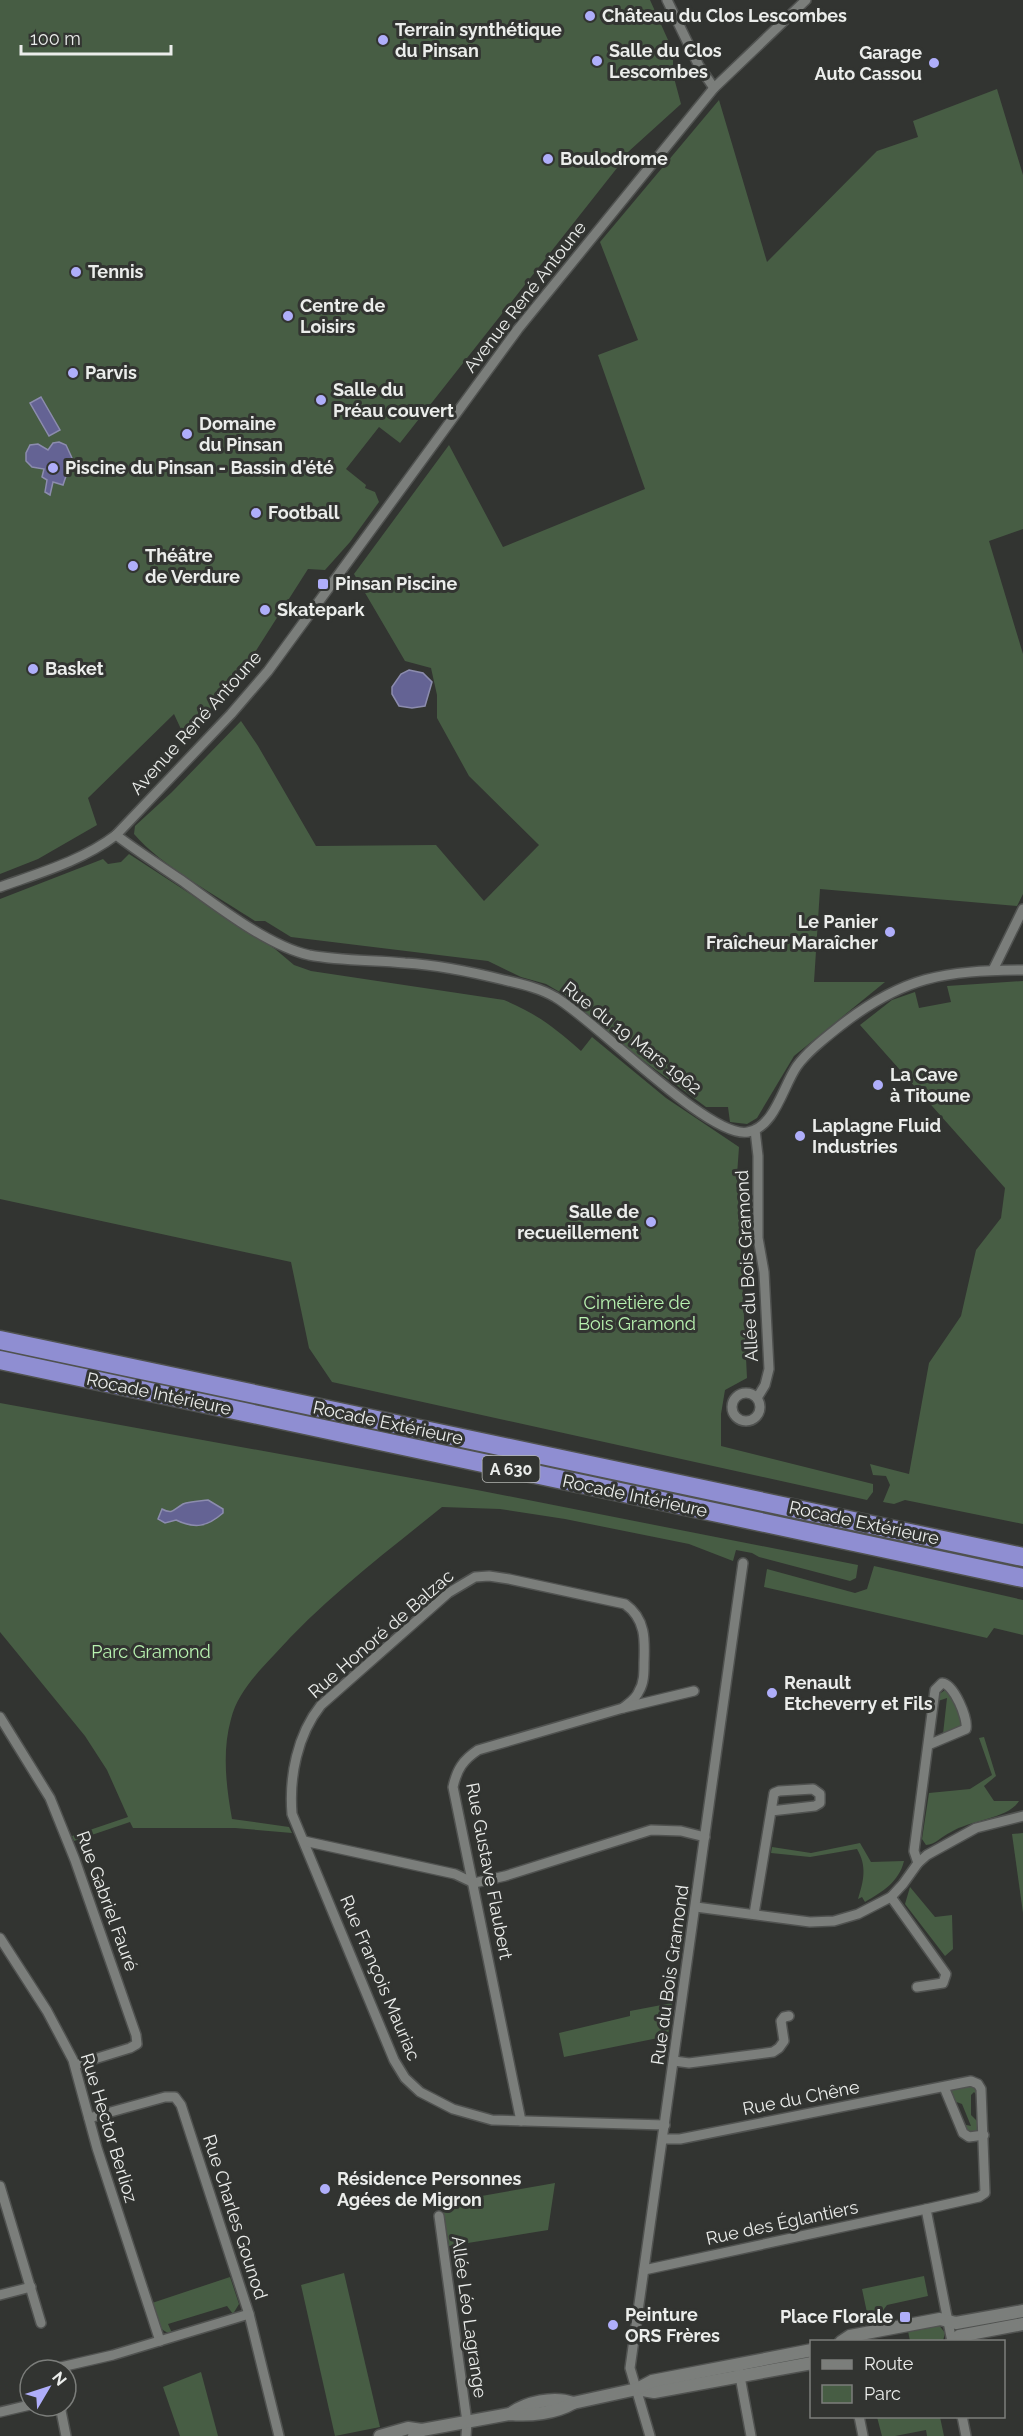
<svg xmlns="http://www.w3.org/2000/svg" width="1023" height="2436" font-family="Raleway,sans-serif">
<rect width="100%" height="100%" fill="#323431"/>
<g fill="#475d44">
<polygon points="0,0 650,0 673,51 673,74 681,104 628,152 617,168 400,443 379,427 346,469 366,485 365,488 375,492 379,502 350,542 325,570 308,569 252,657 186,740 174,714 88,798 97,825 38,859 0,874"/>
<path d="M 997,89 L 1023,175 L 1023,529 L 989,541 L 1023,654 L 1023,894 L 1017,906 L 820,889 L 814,982 L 885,982 L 794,1056 L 757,1118 L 747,1124 L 730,1122 L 728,1107 L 706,1107 L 626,1048 L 565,995 L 546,984 L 521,977 L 488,961 L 291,937 L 265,921 L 255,921 C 220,898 160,865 134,834 L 135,826 L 172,792 L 241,721 L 258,746 L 316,846 L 436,845 L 484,901 L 539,845 L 469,776 L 437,718 L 437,695 L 431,668 L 405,661 L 354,574 L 449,445 L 503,547 L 645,489 L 598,355 L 638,340 L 600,242 L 719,100 L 767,262 L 877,151 L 918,137 L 913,121 Z"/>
<path d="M 129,854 L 275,949 L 294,965 L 311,971 L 504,1000 C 537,1014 554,1027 581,1051 L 592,1037 L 666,1098 L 739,1147 L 737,1175 L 747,1378 L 725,1390 L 721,1414 L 721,1446 L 873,1484 L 873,1492 L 867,1500 L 332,1382 L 309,1348 L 291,1262 L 0,1199 L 0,899 L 103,859 L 108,864 L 121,862 Z"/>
<polygon points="1023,981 1023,1524 905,1500 894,1504 883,1502 890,1485 886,1476 873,1475 870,1464 909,1474 929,1363 961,1316 976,1250 1001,1218 1005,1188 860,1025 892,1000 915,992 919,1008 951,1002 947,986"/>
<path d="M 0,1403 L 477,1490 L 858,1565 L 856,1578 L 850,1581 L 759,1557 L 752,1553 L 736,1550 L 733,1561 L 689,1544 L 565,1519 L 500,1509 L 442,1507 C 384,1554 324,1599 274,1655 C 257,1673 237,1694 231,1719 C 222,1751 226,1786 232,1819 L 289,1827 L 292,1833 L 235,1828 L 133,1828 L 130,1822 L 74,1841 L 72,1836 L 128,1817 L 107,1770 L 85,1736 L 0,1632 Z"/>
<polygon points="874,1566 1023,1600 1023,1635 994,1628 987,1638 764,1587 767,1569 855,1593 867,1589"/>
<polygon points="947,1689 963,1723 961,1728 943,1734 947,1698 938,1701 939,1694"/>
<path d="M 984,1737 L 996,1776 L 984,1786 L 994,1801 L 1019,1801 C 1008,1819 970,1820 951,1832 C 942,1836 935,1845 926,1845 L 922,1839 L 929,1793 L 970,1789 L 992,1775 L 979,1738 Z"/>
<polygon points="1023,1833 1023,1913 1012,1834"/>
<path d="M 860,1843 L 871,1862 L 904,1861 C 899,1882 882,1892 865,1902 L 862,1897 L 858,1899 C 864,1880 867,1866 857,1849 L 810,1857 L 771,1853 L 772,1847 L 811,1853 Z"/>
<polygon points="910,1887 935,1917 952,1915 953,1949 945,1956 905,1904"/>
<polygon points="672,2003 668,2036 564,2057 559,2033 630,2016 630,2011"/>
<polygon points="969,2084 976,2087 978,2097 974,2092 971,2095 971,2115 979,2123 977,2131 970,2134 962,2124 971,2126 962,2104 951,2100 949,2095 952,2088"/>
<polygon points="555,2183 548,2230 449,2246 442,2203"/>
<polygon points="344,2273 380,2427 335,2436 301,2285"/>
<polygon points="924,2276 928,2296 887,2305 875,2321 869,2322 862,2289"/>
<path d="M 230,2277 L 239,2304 L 233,2314 L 227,2306 L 168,2324 L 172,2333 C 157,2333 156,2315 152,2303 Z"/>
<polygon points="939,2325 945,2333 943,2341 910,2341 908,2331"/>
<polygon points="201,2372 218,2436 180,2436 163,2387"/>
<polygon points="877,2417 940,2417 944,2436 927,2436 926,2430 895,2436 882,2436"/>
</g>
<g fill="#646394" stroke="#8c8cae" stroke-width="1.5">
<polygon points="41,397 60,430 49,436 30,403"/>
<polygon points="59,442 66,445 72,458 63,485 53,482 50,495 45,492 47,480 42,477 44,469 32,467 26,461 26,453 30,445 38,444 48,450 53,443"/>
<polygon points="409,670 423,673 432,682 425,706 412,708 399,706 392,694 392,687 401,674"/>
<path d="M 208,1500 L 223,1509 L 223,1513 C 207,1527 195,1529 176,1520 L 165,1523 L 158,1519 L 162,1509 C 173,1515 174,1509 183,1504 C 190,1501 201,1501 208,1500 Z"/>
</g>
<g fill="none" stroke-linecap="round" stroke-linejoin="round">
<defs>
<g id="minor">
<polyline points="667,0 699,66 714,88"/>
<path d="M 116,835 C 137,851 159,865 181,880 C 216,905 268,946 309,955 C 341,961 373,960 405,963 C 438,965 472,972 504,980 C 521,984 540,988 555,997 C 593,1018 710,1140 748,1132 C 775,1127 783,1086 797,1066 C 808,1051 825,1038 840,1026 C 904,976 943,971 1023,970"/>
<path d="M 0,887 C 39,873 82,861 116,835 L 231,714 L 268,671 L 518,329 L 714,88 L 806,0"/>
<polyline points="993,970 1023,909"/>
<polyline points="755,1130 758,1156 758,1238 764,1272 769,1369 765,1385 757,1398"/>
<circle cx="746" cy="1407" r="14"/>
<path d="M 623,1708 C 629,1703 636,1699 639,1691 C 644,1683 644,1673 644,1663 C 645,1640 646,1619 625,1604 L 509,1579 L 489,1576 L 475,1577 L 448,1593 L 321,1705 C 297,1735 289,1777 292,1814 L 394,2060 L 405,2078 L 420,2092 L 453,2109 L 492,2120 L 665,2125"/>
<polyline points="0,1717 50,1798 75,1860 136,2035 137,2044 130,2048 75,2065"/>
<polyline points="304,1841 455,1874 474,1883 505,1876 651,1830 681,1831 705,1837"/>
<path d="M 918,1863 L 914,1851 L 935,1690 L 942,1683 C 954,1684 968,1718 966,1729 L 928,1745"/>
<polyline points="891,1897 946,1974 943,1983 917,1987"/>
<polyline points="696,1907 810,1922 834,1921 858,1914 891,1897 903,1884 918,1863 927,1855 976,1828 1023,1816"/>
<polyline points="754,1914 774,1793 779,1791 813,1789 820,1794 820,1803 815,1806 771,1811"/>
<polyline points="0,1938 47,2011 73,2060 97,2148 160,2341"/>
<polyline points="674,2061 689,2063 773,2052 779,2048 784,2041 781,2021 784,2017 789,2016"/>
<polyline points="944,2087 963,2133 969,2137 984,2135"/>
<polyline points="89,2118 165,2097 175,2097 181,2105 249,2314 279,2436"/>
<path d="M 521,2121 L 453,1787 C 457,1769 463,1760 478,1750 L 623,1708 L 694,1691"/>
<polyline points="664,2139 680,2139 971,2081 978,2084 981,2089 985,2193 979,2197 926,2209 952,2342"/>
<polyline points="0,2186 41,2323"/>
<polyline points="439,2216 467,2422 466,2436"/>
<polyline points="644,2270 926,2209"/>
<polyline points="0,2295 31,2287"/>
<polyline points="48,2370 113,2355 249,2314"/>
<polyline points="739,2371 751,2436"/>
<polyline points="66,2383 68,2394 66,2396"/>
<polyline points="60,2406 66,2436"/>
<polyline points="0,2412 30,2405"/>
<polyline points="859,2416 863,2436"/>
<polyline points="962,2416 966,2436"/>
<polyline points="650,2436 630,2368 743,1563"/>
</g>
<g id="tertiary">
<polyline points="841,2342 850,2336 940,2319 956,2323 1023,2311"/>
<polyline points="952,2342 959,2336 1023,2324"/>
<polyline points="637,2389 654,2392 812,2363"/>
<path d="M 510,2414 C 526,2402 554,2396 573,2403"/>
<polyline points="380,2436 408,2428 422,2430"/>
<path d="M 414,2436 L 422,2430 L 510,2414 C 530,2416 556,2413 573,2403 L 637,2389 L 652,2381 L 812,2350"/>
</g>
<g id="motorway">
<polyline points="0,1340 1023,1557"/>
<polyline points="0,1360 1023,1578"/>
</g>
</defs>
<use href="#minor" stroke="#505250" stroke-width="12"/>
<use href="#tertiary" stroke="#505250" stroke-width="15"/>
<use href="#motorway" stroke="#505250" stroke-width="21"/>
<use href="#minor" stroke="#7b7e7b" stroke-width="9"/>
<use href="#tertiary" stroke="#7b7e7b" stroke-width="12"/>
<use href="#motorway" stroke="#8f8ed2" stroke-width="18"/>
</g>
<g fill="#afaefa" stroke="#323431" stroke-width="2">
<circle cx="590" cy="16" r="6"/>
<circle cx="383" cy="40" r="6"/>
<circle cx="597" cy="61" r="6"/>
<circle cx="934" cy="63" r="6"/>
<circle cx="548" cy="159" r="6"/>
<circle cx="76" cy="272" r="6"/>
<circle cx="288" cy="316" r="6"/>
<circle cx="73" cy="373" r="6"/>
<circle cx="321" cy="400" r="6"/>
<circle cx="187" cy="434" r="6"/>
<circle cx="53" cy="468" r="6"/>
<circle cx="256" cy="513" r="6"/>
<circle cx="133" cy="566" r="6"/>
<rect x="317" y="578" width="12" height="12" rx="3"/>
<circle cx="265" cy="610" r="6"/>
<circle cx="33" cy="669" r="6"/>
<circle cx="890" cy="932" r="6"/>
<circle cx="878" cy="1085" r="6"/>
<circle cx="800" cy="1136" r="6"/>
<circle cx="651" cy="1222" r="6"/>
<circle cx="772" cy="1693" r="6"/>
<circle cx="325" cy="2189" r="6"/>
<rect x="899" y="2311" width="12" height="12" rx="3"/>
<circle cx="613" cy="2325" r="6"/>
</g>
<g text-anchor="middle" stroke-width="6" stroke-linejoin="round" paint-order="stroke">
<rect fill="#323431" stroke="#b4b6b3" stroke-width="1.5" x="482.5" y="1456" width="57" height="26" rx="4.5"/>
<g font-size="16" font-weight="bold" fill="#ebedeb">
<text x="511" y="1475">A 630</text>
</g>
<g font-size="18" font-weight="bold" fill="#ebedeb" stroke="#323431" text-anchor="start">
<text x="602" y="22">Château du Clos Lescombes</text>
<text x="395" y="36">Terrain synthétique<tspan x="395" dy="21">du Pinsan</tspan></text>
<text x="609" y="57">Salle du Clos<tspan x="609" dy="21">Lescombes</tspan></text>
<text x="922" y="59" text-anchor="end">Garage<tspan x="922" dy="21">Auto Cassou</tspan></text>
<text x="560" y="165">Boulodrome</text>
<text x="88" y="278">Tennis</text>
<text x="300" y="312">Centre de<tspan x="300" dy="21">Loisirs</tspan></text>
<text x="85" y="379">Parvis</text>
<text x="333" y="396">Salle du<tspan x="333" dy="21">Préau couvert</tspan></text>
<text x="199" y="430">Domaine<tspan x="199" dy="21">du Pinsan</tspan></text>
<text x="65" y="474">Piscine du Pinsan - Bassin d'été</text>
<text x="268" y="519">Football</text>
<text x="145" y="562">Théâtre<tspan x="145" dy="21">de Verdure</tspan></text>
<text x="335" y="590">Pinsan Piscine</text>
<text x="277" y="616">Skatepark</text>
<text x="45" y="675">Basket</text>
<text x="878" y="928" text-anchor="end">Le Panier<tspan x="878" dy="21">Fraîcheur Maraîcher</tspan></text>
<text x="890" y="1081">La Cave<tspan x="890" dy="21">à Titoune</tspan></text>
<text x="812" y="1132">Laplagne Fluid<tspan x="812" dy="21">Industries</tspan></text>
<text x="639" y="1218" text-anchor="end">Salle de<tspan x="639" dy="21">recueillement</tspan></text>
<text x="784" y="1689">Renault<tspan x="784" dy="21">Etcheverry et Fils</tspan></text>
<text x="337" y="2185">Résidence Personnes<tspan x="337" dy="21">Agées de Migron</tspan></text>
<text x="625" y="2321">Peinture<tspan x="625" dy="21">ORS Frères</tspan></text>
<text x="893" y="2323" text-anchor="end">Place Florale</text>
</g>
<g font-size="18" fill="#ebedeb" stroke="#323431">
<text transform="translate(525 297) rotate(-52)" y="6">Avenue René Antoune</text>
<text transform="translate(196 723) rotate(-48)" y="6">Avenue René Antoune</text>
<text transform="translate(632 1038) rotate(38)" y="6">Rue du 19 Mars 1962</text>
<text transform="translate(747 1266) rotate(-93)" y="6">Allée du Bois Gramond</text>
<text transform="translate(159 1394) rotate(12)" y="6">Rocade Intérieure</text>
<text transform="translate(388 1423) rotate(12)" y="6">Rocade Extérieure</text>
<text transform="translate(635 1496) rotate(12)" y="6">Rocade Intérieure</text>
<text transform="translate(864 1523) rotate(12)" y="6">Rocade Extérieure</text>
<text transform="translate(381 1634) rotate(-41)" y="6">Rue Honoré de Balzac</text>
<text transform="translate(489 1871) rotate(79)" y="6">Rue Gustave Flaubert</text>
<text transform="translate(107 1901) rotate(70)" y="6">Rue Gabriel Fauré</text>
<text transform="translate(670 1975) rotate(-82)" y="6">Rue du Bois Gramond</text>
<text transform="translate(380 1978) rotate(67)" y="6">Rue François Mauriac</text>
<text transform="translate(801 2098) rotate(-11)" y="6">Rue du Chêne</text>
<text transform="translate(109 2128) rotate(73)" y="6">Rue Hector Berlioz</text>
<text transform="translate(235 2217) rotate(72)" y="6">Rue Charles Gounod</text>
<text transform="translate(782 2223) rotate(-12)" y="6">Rue des Églantiers</text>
<text transform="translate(469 2317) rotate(82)" y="6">Allée Léo Lagrange</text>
</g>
<g font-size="18" fill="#b8f2b0" stroke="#323431">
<text x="637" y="1309">Cimetière de<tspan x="637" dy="21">Bois Gramond</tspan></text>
<text x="151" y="1658">Parc Gramond</text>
</g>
</g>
<rect x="810" y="2340" width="195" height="78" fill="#323431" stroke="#7c7e7b" stroke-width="1.5"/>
<rect x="822" y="2360" width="30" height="9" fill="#7b7e7b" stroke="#7c7e7b" stroke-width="1.5"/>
<text x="864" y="2370" font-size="18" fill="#ebedeb">Route</text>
<rect x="822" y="2385" width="30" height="18" fill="#475d44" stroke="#7c7e7b" stroke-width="1.5"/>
<text x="864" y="2400" font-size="18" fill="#ebedeb">Parc</text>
<g transform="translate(48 2388) rotate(51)"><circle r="28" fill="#323431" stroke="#7c7e7b" stroke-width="1.5"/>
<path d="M0-4.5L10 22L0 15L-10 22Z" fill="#afaefa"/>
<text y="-9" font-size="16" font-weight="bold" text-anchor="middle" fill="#ebedeb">N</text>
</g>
<path d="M21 45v9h150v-9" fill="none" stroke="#ebedeb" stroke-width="3"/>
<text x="30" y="45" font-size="18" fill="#ebedeb" stroke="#323431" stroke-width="4.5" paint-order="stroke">100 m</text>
</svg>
